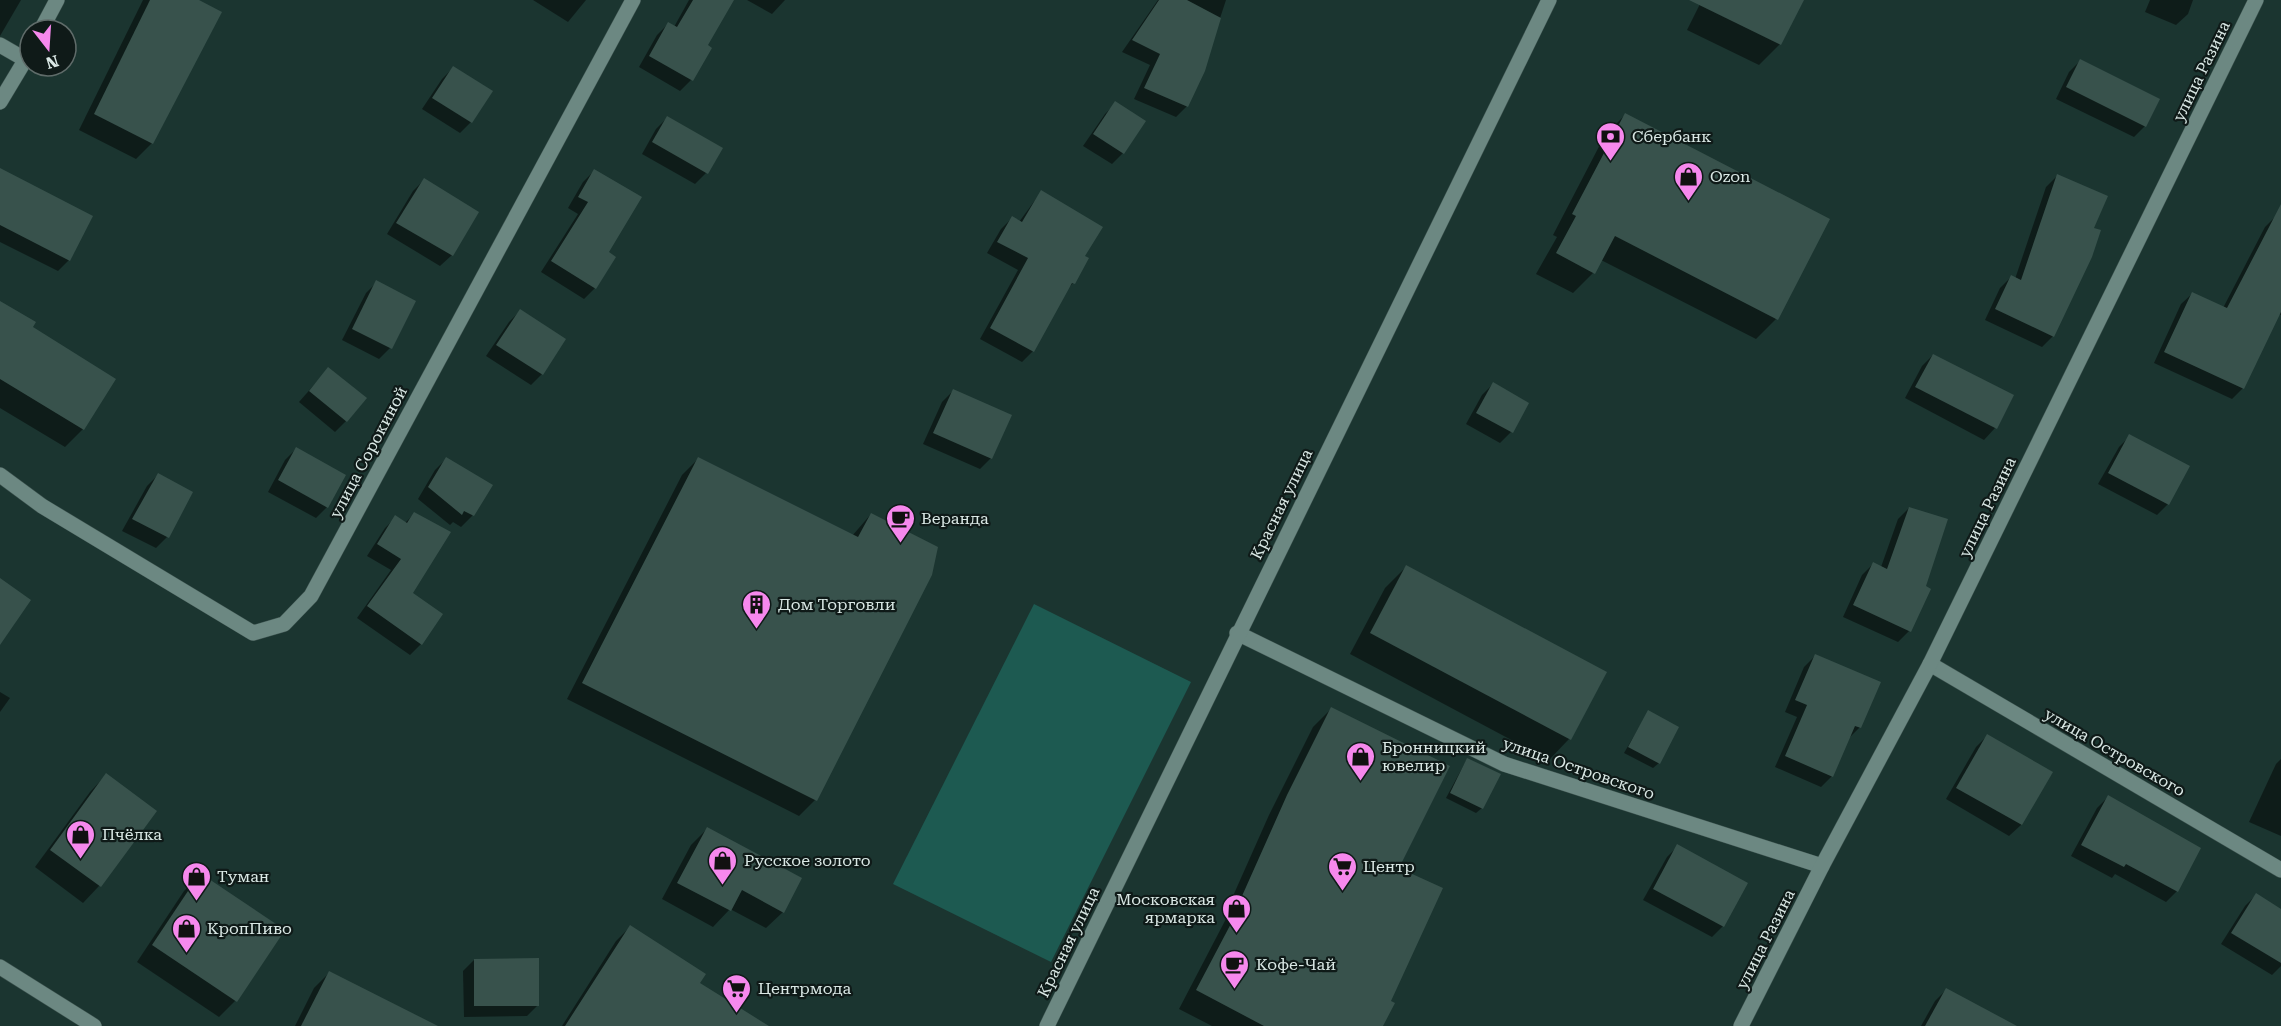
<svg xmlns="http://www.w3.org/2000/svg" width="2281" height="1026" font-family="'Roboto Serif',serif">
<rect width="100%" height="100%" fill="#1b3530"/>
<polygon fill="#1d5a51" points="1034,604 1191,682 1051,962 893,884"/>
<g fill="#0007">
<polygon points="0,0 21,0 0,36"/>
<polygon points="143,0 196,0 152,143 136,159 79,130"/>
<polygon points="533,0 586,0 568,22"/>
<polygon points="689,0 732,0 706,46 691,80 680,91 639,67 657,35 668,24 674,27"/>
<polygon points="747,0 785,0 772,14"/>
<polygon points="1158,0 1226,0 1203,70 1187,106 1176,117 1134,99 1150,65 1122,52"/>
<polygon points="1702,0 1802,0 1780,44 1759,65 1687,30"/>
<polygon points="2150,0 2193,0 2188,14 2176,25 2145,12"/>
<polygon points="2080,61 2145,126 2134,137 2056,99 2069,72"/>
<polygon points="453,68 471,122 460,133 422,109 442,79"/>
<polygon points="1116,103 1144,121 1123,153 1112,164 1083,146 1105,114"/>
<polygon points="1625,115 1776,319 1756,339 1601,260 1593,273 1573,293 1536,274 1557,237 1553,235 1605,135"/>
<polygon points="667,118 706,173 695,184 642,154 656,129"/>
<polygon points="0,170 91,217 69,260 58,271 0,242"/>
<polygon points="594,171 607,253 614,257 595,288 584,299 541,272 578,214 568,208 583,182"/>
<polygon points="2057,176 2053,336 2042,347 1985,320 2000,288 2011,277 2015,279 2046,187"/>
<polygon points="424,180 452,255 440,266 387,234 413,191"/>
<polygon points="1041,192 1083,257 1073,283 1065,292 1033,351 1022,362 980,339 1018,270 987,253 1001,229 1012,218 1019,222"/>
<polygon points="2276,216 2281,219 2281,315 2278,314 2243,388 2232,399 2154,363 2181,304 2193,293 2223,308 2265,227"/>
<polygon points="377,282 390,348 379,359 342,340 366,293"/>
<polygon points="0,303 31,327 114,379 83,429 65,447 0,408"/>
<polygon points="520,311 564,340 542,374 531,385 486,356 509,322"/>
<polygon points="1933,355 2012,396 1995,428 1984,440 1905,398 1922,366"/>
<polygon points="328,369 346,421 335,432 299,402"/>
<polygon points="1493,384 1511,432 1500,443 1466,424 1482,395"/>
<polygon points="953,391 991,458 980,469 923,444 942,402"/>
<polygon points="2130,436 2168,504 2157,515 2098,484 2119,447"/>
<polygon points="296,449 327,507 316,518 268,492 285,460"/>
<polygon points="446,459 491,485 472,516 461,527 453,522 450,525 418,499 435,470"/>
<polygon points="698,459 852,536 871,514 930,574 815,800 799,816 567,699 682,475"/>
<polygon points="158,475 191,493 167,537 156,548 122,531 147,486"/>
<polygon points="1909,508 1909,631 1898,642 1843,617 1862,575 1873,564 1881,567 1898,519"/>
<polygon points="414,514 411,594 421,644 410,655 357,618 391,570 367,556 385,528 396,517 405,523"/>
<polygon points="1406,567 1605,673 1569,739 1549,760 1350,654 1385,588"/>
<polygon points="1815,656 1860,727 1848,739 1832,776 1821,787 1775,767 1797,717 1785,712 1804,667"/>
<polygon points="0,692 10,698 0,712"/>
<polygon points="1331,709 1397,869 1389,1001 1381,1026 1212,1026 1179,1009 1228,915 1225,914 1269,815 1313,727"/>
<polygon points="1648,712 1659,763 1653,768 1624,753"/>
<polygon points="1987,736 2051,772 2021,825 2009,836 1946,799 1976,747"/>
<polygon points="1467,759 1482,808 1476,813 1446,798"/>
<polygon points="2281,759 2281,836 2249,822 2276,764"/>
<polygon points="106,775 155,811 99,886 83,903 35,867 90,792"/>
<polygon points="2108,797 2177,891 2166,902 2115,874 2112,878 2071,856 2097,808"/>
<polygon points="707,829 783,912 766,928 730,909 713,927 662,899 691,845"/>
<polygon points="1678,846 1723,926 1712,937 1643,900 1667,857"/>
<polygon points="200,875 235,1001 219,1017 137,962 184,891"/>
<polygon points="2256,895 2281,910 2281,966 2272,975 2221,944 2245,906"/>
<polygon points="630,927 698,984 767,1026 562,1026 616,941"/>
<polygon points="474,960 538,1005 527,1016 464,1017 463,971"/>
<polygon points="329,973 411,1026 295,1026 314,988"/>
<polygon points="1946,990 1978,1026 1921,1026 1935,1001"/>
</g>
<g fill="#38524c">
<polygon points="150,0 199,0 222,12 153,144 94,114"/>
<polygon points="693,0 734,0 708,45 712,48 693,81 649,56 668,22 677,27"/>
<polygon points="1159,0 1187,0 1221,18 1205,71 1188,107 1144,88 1160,54 1132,40"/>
<polygon points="1689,0 1804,0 1781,45"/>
<polygon points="2080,59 2160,99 2146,127 2066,87"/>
<polygon points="453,66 493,91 472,123 432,98"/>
<polygon points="1115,101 1146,121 1124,154 1093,134"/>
<polygon points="1625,113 1830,219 1778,320 1615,236 1595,274 1556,253 1576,216 1572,214"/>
<polygon points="667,116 723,148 708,174 652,142"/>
<polygon points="0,168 93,216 70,261 0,225"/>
<polygon points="594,169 642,197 609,252 616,257 596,289 551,261 588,202 578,197"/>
<polygon points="2057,174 2108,196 2094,228 2101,230 2092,257 2054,337 1995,309 2011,275 2021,280"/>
<polygon points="424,178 479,212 453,256 396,223"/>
<polygon points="1041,190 1103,227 1085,256 1089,258 1075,284 1072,283 1034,352 990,328 1028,258 997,242 1012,216 1022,222"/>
<polygon points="2281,204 2281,312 2244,389 2164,352 2192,292 2227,308"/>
<polygon points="376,280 416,301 392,349 352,329"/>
<polygon points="0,301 36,322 33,327 116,379 84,430 0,379"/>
<polygon points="520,309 566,339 543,375 496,345"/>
<polygon points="1933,354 2014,395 1997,429 1915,387"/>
<polygon points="328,367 367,398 347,422 309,391"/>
<polygon points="1493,382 1529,403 1513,433 1476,413"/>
<polygon points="953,389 1012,415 992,459 933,433"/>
<polygon points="2129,434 2190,466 2169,505 2108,473"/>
<polygon points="296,447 346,475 328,508 278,480"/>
<polygon points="446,457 493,485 474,516 464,511 462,515 428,487"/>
<polygon points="698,457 858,537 871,513 938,547 932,575 817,801 582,683"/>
<polygon points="158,473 193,492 169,538 132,519"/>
<polygon points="1909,507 1948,519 1926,586 1931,589 1911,632 1853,605 1873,562 1887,569"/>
<polygon points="414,512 451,532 413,593 443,614 422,645 367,606 401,559 377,544 395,515 407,523"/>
<polygon points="1406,565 1607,672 1571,740 1370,633"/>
<polygon points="0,578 31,600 0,645"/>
<polygon points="1815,654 1881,682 1861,728 1855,726 1833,777 1785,756 1807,705 1795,700"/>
<polygon points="1331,707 1450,766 1399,868 1443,888 1391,1001 1395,1003 1383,1026 1264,1026 1196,990 1245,897 1242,896 1287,795"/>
<polygon points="1648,710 1679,727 1660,764 1628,747"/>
<polygon points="1987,734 2053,772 2022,825 1956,788"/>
<polygon points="1467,758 1501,774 1483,809 1450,793"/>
<polygon points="106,773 157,811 101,887 50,850"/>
<polygon points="2108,795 2201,848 2178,892 2126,864 2124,867 2081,845"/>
<polygon points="707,827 802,878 784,913 742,890 731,911 677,883"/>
<polygon points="1677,844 1748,883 1724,927 1653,889"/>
<polygon points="200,873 285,930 237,1002 152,945"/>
<polygon points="2256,893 2281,909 2281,963 2231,933"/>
<polygon points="630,925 706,974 700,983 769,1026 565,1026"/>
<polygon points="539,958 539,1006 474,1006 474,959"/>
<polygon points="329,971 438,1026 301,1026"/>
<polygon points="1946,988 2017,1026 1925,1026"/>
</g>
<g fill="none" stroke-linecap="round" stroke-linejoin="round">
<defs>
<g id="minor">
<polyline points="41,30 57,0"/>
<polyline points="0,45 26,60"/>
<polyline points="0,102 30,52"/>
<polyline points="0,475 42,506 253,633 284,624 311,596 633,0"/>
<polyline points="1237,633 1504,764 1822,866"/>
<polyline points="1930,664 2281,870"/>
<polyline points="0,967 94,1026"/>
<polyline points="1047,1026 1549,0"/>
<polyline points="1741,1026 1822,866 1930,664 2256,0"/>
</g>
</defs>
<use href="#minor" stroke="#3b514d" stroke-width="16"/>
<use href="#minor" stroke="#6c8882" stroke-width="15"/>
</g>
<defs>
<symbol id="bank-pin" viewBox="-11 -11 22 30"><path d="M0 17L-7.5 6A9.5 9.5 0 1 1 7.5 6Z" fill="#f688ed" stroke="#0f1a18"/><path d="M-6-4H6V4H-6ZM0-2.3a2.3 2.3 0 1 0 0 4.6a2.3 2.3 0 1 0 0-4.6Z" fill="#111"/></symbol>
<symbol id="shop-pin" viewBox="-11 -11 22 30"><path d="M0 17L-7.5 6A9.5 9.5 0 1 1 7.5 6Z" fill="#f688ed" stroke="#0f1a18"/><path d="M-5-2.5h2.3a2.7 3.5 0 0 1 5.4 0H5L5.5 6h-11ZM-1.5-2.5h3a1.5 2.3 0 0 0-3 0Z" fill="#111"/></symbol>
<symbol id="cafe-pin" viewBox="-11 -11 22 30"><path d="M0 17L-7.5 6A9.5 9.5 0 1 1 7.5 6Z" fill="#f688ed" stroke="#0f1a18"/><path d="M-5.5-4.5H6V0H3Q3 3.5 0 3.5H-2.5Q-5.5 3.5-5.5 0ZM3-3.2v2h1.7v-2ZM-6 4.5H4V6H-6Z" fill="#111"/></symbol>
<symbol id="building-pin" viewBox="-11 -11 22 30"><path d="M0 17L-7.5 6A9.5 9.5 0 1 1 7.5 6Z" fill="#f688ed" stroke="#0f1a18"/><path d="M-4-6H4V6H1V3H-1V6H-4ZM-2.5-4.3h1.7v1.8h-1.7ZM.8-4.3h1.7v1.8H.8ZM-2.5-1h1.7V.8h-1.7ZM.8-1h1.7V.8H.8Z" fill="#111"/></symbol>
<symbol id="supermarket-pin" viewBox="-11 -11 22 30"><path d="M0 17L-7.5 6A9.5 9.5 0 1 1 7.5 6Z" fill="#f688ed" stroke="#0f1a18"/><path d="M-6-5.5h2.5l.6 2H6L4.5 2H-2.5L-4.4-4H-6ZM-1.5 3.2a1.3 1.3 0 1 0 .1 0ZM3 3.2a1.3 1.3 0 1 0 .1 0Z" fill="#111"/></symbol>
</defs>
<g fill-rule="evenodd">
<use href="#bank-pin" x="1594" y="120" width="33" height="45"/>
<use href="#shop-pin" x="1672" y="160" width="33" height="45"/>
<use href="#cafe-pin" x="884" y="502" width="33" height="45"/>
<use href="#building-pin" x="740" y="588" width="33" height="45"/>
<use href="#shop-pin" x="1344" y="740" width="33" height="45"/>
<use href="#shop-pin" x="64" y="818" width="33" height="45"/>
<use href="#shop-pin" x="706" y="844" width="33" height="45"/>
<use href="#supermarket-pin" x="1326" y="850" width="33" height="45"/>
<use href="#shop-pin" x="180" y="860" width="33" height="45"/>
<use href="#shop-pin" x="1220" y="892" width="33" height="45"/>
<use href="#shop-pin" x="170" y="912" width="33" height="45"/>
<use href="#cafe-pin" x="1218" y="948" width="33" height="45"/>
<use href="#supermarket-pin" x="720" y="972" width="33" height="45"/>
</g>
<g text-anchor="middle" stroke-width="4.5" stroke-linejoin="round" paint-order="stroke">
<g font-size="16" fill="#dae8e5" stroke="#0f1a18">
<text transform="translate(2201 71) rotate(-64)" y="6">улица Разина</text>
<text transform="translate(368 452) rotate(-62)" y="6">улица Сорокиной</text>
<text transform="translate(1281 504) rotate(-64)" y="6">Красная улица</text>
<text transform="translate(1987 507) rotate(-64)" y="6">улица Разина</text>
<text transform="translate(2115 752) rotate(30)" y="6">улица Островского</text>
<text transform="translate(1579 768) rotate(19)" y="6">улица Островского</text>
<text transform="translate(1765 939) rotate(-63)" y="6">улица Разина</text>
<text transform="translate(1068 942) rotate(-64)" y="6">Красная улица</text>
</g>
<g font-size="16" fill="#dae8e5" stroke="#0f1a18" text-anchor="start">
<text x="1632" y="142">Сбербанк</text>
<text x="1710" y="182">Ozon</text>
<text x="921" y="524">Веранда</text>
<text x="778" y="610">Дом Торговли</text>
<text x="1382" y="753">Бронницкий<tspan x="1382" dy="18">ювелир</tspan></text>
<text x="102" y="840">Пчёлка</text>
<text x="744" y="866">Русское золото</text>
<text x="1363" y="872">Центр</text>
<text x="217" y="882">Туман</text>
<text x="1215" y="905" text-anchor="end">Московская<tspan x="1215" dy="18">ярмарка</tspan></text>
<text x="207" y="934">КропПиво</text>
<text x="1256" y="970">Кофе-Чай</text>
<text x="758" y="994">Центрмода</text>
</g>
</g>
<g transform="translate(48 48) rotate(163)"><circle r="28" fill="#0f1a18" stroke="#606c6a" stroke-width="1.5"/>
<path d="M0-4.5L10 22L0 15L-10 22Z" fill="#f688ed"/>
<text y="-9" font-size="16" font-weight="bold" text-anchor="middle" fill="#dae8e5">N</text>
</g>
</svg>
